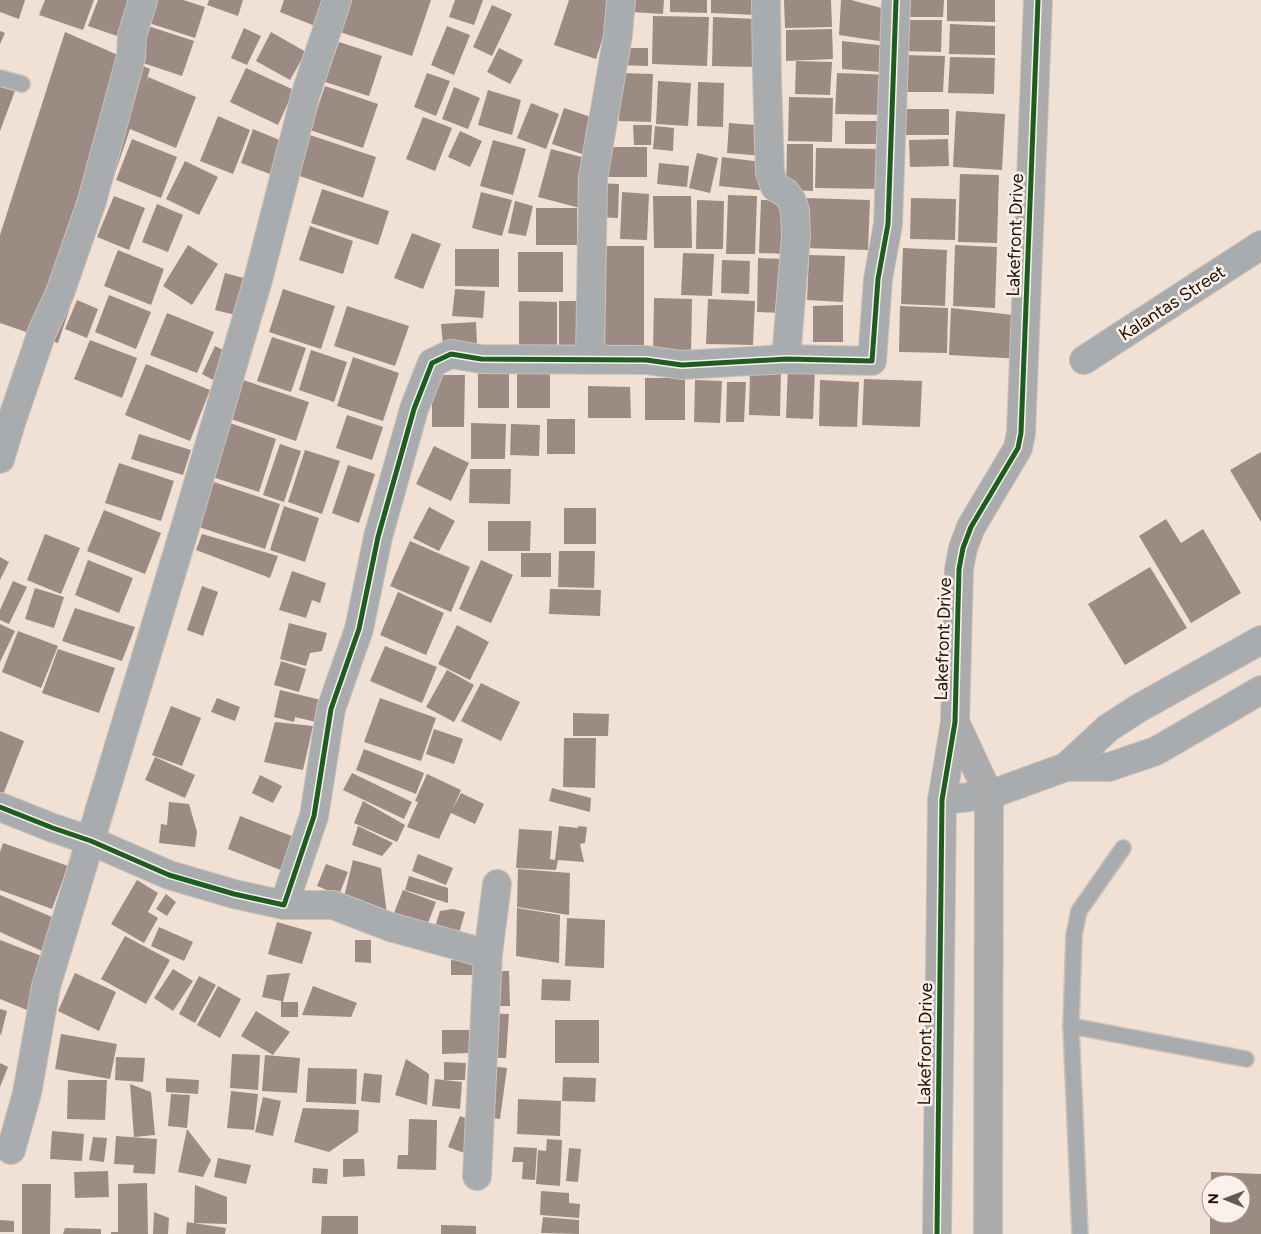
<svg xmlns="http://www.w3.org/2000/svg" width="1261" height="1234" font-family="Figtree,sans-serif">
<rect width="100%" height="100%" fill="#f1e1d5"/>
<g fill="#9b8b82">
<polygon points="0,0 25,0 19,19 0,12"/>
<polygon points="45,0 94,0 83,30 39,15"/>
<polygon points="98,0 130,0 117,36 88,26"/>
<polygon points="156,0 183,0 205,7 195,38 149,23"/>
<polygon points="209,0 243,0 238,16 207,5"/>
<polygon points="284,0 325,0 315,26 280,12"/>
<polygon points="351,0 431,0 412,56 340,32"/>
<polygon points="455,0 483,0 474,25 449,17"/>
<polygon points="569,0 615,0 596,59 554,45"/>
<polygon points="631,0 664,0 663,14 631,12"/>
<polygon points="670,0 707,0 707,13 670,12"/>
<polygon points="711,0 756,0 756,15 711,13"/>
<polygon points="784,0 831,0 832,27 785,28"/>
<polygon points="841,0 851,0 897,12 892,43 839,35"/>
<polygon points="902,0 944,0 943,17 902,17"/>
<polygon points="947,0 995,0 995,22 947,21"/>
<polygon points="492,5 512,14 492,56 473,47"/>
<polygon points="653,16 709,17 707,66 652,64"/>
<polygon points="713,17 757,19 756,67 712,66"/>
<polygon points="900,20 942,20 941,52 900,51"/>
<polygon points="950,24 995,26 995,55 949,54"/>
<polygon points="148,26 194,41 182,76 137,61"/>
<polygon points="447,26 470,35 454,75 431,65"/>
<polygon points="244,28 261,36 247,65 231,58"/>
<polygon points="832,29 833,59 786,61 786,30"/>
<polygon points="0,31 5,33 0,44"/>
<polygon points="65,32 150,69 145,85 148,77 196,97 176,148 130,129 58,343 0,323 0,235"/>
<polygon points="271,32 306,52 290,80 256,61"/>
<polygon points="842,41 897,47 895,73 842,69"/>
<polygon points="339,42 382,56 369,96 325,82"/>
<polygon points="499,48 523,60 510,84 487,72"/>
<polygon points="619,48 648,48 648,66 618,65"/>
<polygon points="902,55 945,56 943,92 901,92"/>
<polygon points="950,57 995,58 994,94 948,93"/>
<polygon points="796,61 832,62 830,95 795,94"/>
<polygon points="246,68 294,90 278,125 230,102"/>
<polygon points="427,73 450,81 436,116 414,107"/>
<polygon points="620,73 653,74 651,122 619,121"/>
<polygon points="837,73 892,75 891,115 835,114"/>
<polygon points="658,81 691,83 688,126 656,124"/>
<polygon points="698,82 724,83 723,127 697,126"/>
<polygon points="0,83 16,88 0,131"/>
<polygon points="325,86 378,104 363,148 310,130"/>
<polygon points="454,87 480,98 468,129 442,119"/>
<polygon points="488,90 521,100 512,135 478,125"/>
<polygon points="789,97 833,98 832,142 788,141"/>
<polygon points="531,103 559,114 546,149 517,138"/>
<polygon points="564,108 600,120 588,156 552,144"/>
<rect x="905" y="109" width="44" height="26"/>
<polygon points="956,111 1005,114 1002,170 953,167"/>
<polygon points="218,116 250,130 233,174 200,161"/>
<polygon points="423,117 452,128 435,171 406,159"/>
<rect x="845" y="121" width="41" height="23"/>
<polygon points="729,123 778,127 775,157 727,153"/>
<polygon points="633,125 652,125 651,145 634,145"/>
<polygon points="655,126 674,128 673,151 653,149"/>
<polygon points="253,129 282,141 270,174 241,163"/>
<polygon points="460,131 482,141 470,167 448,157"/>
<polygon points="310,135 376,157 363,198 297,175"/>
<polygon points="132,139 177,157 161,198 116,180"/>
<polygon points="948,139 949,166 910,167 909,140"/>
<polygon points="493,140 526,149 513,195 480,186"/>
<polygon points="787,144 813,144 813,191 786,190"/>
<rect x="608" y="147" width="39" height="30"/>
<polygon points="816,148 881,149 880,189 815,188"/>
<polygon points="551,149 593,160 580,208 538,197"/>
<polygon points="697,153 718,158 710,193 689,188"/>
<polygon points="722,157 771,163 768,191 719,186"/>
<polygon points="185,161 218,177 199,215 166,199"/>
<polygon points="659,163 689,166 687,187 657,184"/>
<polygon points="960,174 999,175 997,243 958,242"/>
<polygon points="597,183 619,184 618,218 596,217"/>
<polygon points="322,189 389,211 378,245 311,223"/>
<polygon points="481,192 512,200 502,236 472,228"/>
<polygon points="622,192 649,194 647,240 620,239"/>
<polygon points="728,195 757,196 755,254 726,254"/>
<polygon points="114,196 145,208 129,250 97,237"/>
<polygon points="653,196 691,196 692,248 654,248"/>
<polygon points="806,198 870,200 868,250 805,248"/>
<polygon points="911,198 956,199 955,240 910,239"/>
<polygon points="697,200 724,201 723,249 696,249"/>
<polygon points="761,200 791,201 789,254 759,253"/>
<polygon points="515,201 533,206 526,236 508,233"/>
<polygon points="157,204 183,215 168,252 142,242"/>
<rect x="536" y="208" width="41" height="37"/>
<polygon points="310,226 353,241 343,274 299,260"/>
<polygon points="412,233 441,244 423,289 394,278"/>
<polygon points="188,245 218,264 192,305 163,286"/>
<polygon points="955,245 997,247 995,308 953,306"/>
<polygon points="604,246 644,246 644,349 604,350"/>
<polygon points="903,248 947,250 945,306 901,304"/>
<polygon points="455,249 499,249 499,287 455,286"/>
<polygon points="118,250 164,269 151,305 104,286"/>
<rect x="518" y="252" width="45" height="40"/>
<polygon points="683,253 714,254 712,296 681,295"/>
<polygon points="809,255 845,256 843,302 807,300"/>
<polygon points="758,258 786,259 784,313 757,312"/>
<polygon points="722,260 750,261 749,294 721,293"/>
<polygon points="225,273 254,281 244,317 215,310"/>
<polygon points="283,289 335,306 321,349 269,332"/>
<polygon points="455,289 485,291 483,318 452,316"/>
<polygon points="109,295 151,312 136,349 95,332"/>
<polygon points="654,298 692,299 691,355 653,354"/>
<polygon points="708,299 755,301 753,345 706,344"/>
<polygon points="77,300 98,309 87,338 65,329"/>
<polygon points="519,301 557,302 557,353 519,353"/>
<polygon points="559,301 590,301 590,353 559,352"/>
<polygon points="843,305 843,342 813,342 813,306"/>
<polygon points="347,306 409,326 395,366 334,346"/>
<polygon points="900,306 948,308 947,353 899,352"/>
<polygon points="951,308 1023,316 1022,359 949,355"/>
<polygon points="167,313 214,332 197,373 150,355"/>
<polygon points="476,322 477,344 443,345 441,324"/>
<polygon points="272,337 306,348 291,392 257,381"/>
<polygon points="90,340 137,358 122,398 74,379"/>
<polygon points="215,346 229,353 215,381 202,374"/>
<polygon points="311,350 347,362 334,402 299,390"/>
<polygon points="353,357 399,373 383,421 337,406"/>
<rect x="517" y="363" width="33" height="45"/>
<polygon points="146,364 210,390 190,441 125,415"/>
<rect x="478" y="365" width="31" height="43"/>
<polygon points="788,366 815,368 813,419 786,418"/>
<polygon points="750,368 781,369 780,416 749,415"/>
<polygon points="432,375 465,375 464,427 432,427"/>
<rect x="645" y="378" width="40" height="42"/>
<polygon points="240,379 309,402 296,441 228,418"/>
<polygon points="864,379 922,381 920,427 862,425"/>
<polygon points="695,380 722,381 720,423 694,422"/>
<polygon points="820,380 859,382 857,427 819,426"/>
<polygon points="727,382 746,382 744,422 726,422"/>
<polygon points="588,386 630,387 631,418 588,418"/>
<polygon points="347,415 383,427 372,460 336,448"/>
<rect x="547" y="419" width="28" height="35"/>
<polygon points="224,421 276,439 259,492 206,475"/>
<polygon points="471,423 506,424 505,459 471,459"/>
<polygon points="511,424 540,425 539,456 510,455"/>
<polygon points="139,434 191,450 183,475 131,459"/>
<polygon points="280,444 301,451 284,502 263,495"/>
<polygon points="434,446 469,463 451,501 416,484"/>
<polygon points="305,450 340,461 322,514 288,502"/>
<polygon points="1261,452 1261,522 1230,470"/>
<polygon points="119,463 174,481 161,521 105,503"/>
<polygon points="348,465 375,474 359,523 332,513"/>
<polygon points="470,469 511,469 510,504 469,503"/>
<polygon points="205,479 280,504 265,549 190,524"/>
<polygon points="284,506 319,518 305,562 270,550"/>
<polygon points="429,507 455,521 439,551 413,538"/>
<rect x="564" y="508" width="32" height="36"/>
<polygon points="104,510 161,533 145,574 87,551"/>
<polygon points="1166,519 1181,543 1203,529 1241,593 1191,623 1139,536"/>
<polygon points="488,521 531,521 530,551 488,551"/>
<polygon points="45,534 80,548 61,594 27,580"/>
<polygon points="202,534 278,556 270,578 196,550"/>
<polygon points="410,541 470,567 451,612 390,586"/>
<polygon points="559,551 595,551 594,588 558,587"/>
<rect x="521" y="553" width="30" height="24"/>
<polygon points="0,557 9,562 0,580"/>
<polygon points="88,560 133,578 119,613 75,595"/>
<polygon points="481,560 513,575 491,623 459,609"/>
<polygon points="1150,567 1187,628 1125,665 1088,604"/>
<polygon points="292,571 326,583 320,603 312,600 306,618 279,610"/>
<polygon points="13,581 27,587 9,624 0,620 0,610"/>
<polygon points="202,586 218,592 203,636 187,630"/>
<polygon points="35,588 64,597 54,628 25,619"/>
<polygon points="550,589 601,590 600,616 549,614"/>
<polygon points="398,592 444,613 426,655 380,635"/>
<polygon points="75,608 135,627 122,661 62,641"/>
<polygon points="289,623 327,633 322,651 310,653 306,666 280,659"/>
<polygon points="0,624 15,631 0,662"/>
<polygon points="457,625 489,642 470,680 438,664"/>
<polygon points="18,631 58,646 41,688 2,672"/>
<polygon points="385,646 437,667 422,703 370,681"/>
<polygon points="58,649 115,668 99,713 42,693"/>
<polygon points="281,661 306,669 299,692 274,685"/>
<polygon points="447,670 474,685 454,722 426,707"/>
<polygon points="481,683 520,702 501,741 461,721"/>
<polygon points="280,690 321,700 316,722 295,717 294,722 274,717"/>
<polygon points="217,698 240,707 235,721 211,712"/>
<polygon points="380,698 436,718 421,761 364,742"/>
<polygon points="171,706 201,718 182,766 152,755"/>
<polygon points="573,713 609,714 608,736 573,736"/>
<polygon points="275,722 313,726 303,770 264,762"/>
<polygon points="434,729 463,739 454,764 426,754"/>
<polygon points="0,731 24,741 2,797 0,796"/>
<polygon points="564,738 596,738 595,788 563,787"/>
<polygon points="364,749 424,773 416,794 356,770"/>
<polygon points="155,757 195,775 185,798 145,780"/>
<polygon points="352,773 412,802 404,819 343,790"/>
<polygon points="427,774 461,790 452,810 461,793 484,804 475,824 451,813 439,839 407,827 418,802 415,801"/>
<polygon points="260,775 282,786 273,803 252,793"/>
<polygon points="552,788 591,798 590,812 549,801"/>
<polygon points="363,801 405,825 397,842 354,823"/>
<polygon points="169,802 189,804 197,832 195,847 159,843 161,824 167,825"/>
<polygon points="240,816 297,838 283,871 228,849"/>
<polygon points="358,826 393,843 382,856 352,845"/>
<polygon points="559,826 578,828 578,826 587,827 585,843 580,844 584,862 558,860 556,870 516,868 519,829 552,831 550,859 555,860"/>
<polygon points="3,843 68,866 52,909 0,890 0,852"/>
<polygon points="418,854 453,868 446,885 412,871"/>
<polygon points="353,860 381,868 387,914 344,897"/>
<polygon points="326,864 348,872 339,895 317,886"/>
<polygon points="518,869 570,873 569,915 517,907"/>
<polygon points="409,876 448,888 448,903 405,890"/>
<polygon points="137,880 158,893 148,912 158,918 144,943 111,924"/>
<polygon points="403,890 436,902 425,931 392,918"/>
<polygon points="166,894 176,902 167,916 156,909"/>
<polygon points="0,895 64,922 51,955 0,932"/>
<polygon points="517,908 560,915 559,963 516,956"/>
<polygon points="453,909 465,912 456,944 432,936 440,911"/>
<polygon points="567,918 605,920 604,968 565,966"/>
<polygon points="277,922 312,932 302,964 268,954"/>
<polygon points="159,927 193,942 184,961 151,946"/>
<polygon points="125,936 170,960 146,1004 101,979"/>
<polygon points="0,940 47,958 27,1010 0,999"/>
<polygon points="355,940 371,940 371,963 355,962"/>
<polygon points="451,960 478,961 478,975 451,975"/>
<polygon points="173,969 193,981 173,1011 154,998"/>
<polygon points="482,971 509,971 510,1006 482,1006"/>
<polygon points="75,973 116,992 99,1031 58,1011"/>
<polygon points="290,973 283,1002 298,1002 298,1017 281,1017 281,1001 262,997 267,975"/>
<polygon points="199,976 216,985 195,1023 179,1014"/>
<polygon points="542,979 571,980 570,1001 541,1000"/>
<polygon points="218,986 241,999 220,1038 197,1025"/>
<polygon points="313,986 357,1003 351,1017 302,1015"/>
<polygon points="0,1009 7,1011 1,1035 0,1034"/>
<polygon points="256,1011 290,1032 273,1055 241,1036"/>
<polygon points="479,1013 509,1014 506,1058 477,1057"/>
<rect x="555" y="1020" width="44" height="43"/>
<polygon points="442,1030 469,1030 469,1053 442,1054"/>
<polygon points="61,1034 117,1044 110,1079 55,1069"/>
<polygon points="232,1054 260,1055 258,1090 230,1088"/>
<polygon points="265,1055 300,1058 297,1093 262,1091"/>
<polygon points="116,1057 145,1058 143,1082 115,1080"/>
<polygon points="406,1059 429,1074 427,1105 395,1095"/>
<polygon points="444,1062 466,1063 465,1080 444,1080"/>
<polygon points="0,1063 8,1067 0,1087"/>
<polygon points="482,1065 507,1068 500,1119 475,1116"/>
<polygon points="308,1068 357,1069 356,1104 306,1102"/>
<polygon points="364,1073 382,1075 380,1103 361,1101"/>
<polygon points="563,1077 596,1078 595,1102 562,1101"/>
<polygon points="166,1078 199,1080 198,1094 166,1092"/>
<polygon points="435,1079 462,1082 460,1109 432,1106"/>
<polygon points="68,1080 107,1080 105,1120 67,1119"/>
<polygon points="130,1084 151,1092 155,1135 134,1137"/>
<polygon points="231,1091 258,1094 254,1130 227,1128"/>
<polygon points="171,1094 190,1095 187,1128 168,1126"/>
<polygon points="263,1097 281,1101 273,1136 255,1132"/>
<polygon points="518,1099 561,1101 560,1136 517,1134"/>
<polygon points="303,1108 359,1110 358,1132 329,1152 294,1142"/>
<polygon points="460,1116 493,1129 481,1159 448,1147"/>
<polygon points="409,1119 437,1120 436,1170 397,1169 398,1155 408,1155"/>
<polygon points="187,1129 211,1160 203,1177 178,1172"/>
<polygon points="52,1131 84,1134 82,1161 50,1159"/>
<polygon points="116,1136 157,1139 155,1174 133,1173 134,1165 114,1164"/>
<polygon points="93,1137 107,1138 104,1162 89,1160"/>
<polygon points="547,1139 562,1140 560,1186 536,1184 538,1150 546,1151"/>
<polygon points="514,1147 537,1148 535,1180 522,1179 523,1162 512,1162"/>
<polygon points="569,1148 581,1149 578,1182 566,1181"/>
<polygon points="218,1158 251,1165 246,1184 214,1177"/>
<polygon points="343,1159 364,1159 365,1176 343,1177"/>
<polygon points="313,1168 328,1169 327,1184 312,1183"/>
<polygon points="108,1171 109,1197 75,1198 74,1172"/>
<polygon points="1211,1172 1261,1174 1261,1234 1210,1234 1210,1214 1241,1214 1241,1184 1211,1184"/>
<polygon points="147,1183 148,1234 111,1234 111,1232 118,1232 118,1184"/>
<polygon points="22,1184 51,1184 50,1234 22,1234"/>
<polygon points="195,1185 227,1197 227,1224 194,1223"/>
<polygon points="541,1191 569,1193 569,1203 580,1204 579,1218 540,1215"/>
<polygon points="154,1212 169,1218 168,1234 153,1234"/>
<polygon points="322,1216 358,1216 358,1234 321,1234"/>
<polygon points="543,1217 579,1220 579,1234 541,1233"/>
<polygon points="0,1220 14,1221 14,1232 0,1232"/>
<polygon points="187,1222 226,1228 225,1234 186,1234"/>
<polygon points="441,1225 476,1226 476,1234 441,1234"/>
<polygon points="65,1228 101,1229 101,1234 63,1234"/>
</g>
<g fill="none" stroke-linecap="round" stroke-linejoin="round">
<defs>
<g id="lane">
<polyline points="0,78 22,84"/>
<polyline points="1071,1026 1246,1059"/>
<polyline points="1080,1234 1071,1026 1074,935 1079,911 1123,848"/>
</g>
<g id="street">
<polyline points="766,0 767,77 770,172 775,187 786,193 792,201 795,211 796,236 786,359"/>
<polyline points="590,360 593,178 618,35 621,0"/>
<polyline points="1084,360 1261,245"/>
<polyline points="0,459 11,423 42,332 60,293 92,201 131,57 132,36 143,0"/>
<polyline points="1066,767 1108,728 1139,708 1261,640"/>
<polyline points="942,800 989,795 1066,767 1109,767 1156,751 1261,690"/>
<polyline points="0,807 53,828 91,841 169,875 234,894 284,905 314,816 331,709 359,629 378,537 414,409 432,363 451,354 481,359 646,360 682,365 786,359 872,361 878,279 888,224 896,0"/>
<polyline points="284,905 333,905 390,927 488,954 497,884"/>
<polyline points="11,1150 27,1093 46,987 182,538 258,280 306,93 337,0"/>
<polyline points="477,1176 488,954"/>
</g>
<g id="secondary">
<polyline points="955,722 989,795 988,1234"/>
<polyline points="937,1234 942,800 955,722 959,569 963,548 971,527 1018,448 1021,433 1038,0"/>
</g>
</defs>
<use href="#lane" stroke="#cdc0b6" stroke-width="18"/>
<use href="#street" stroke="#cdc0b6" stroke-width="30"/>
<use href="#secondary" stroke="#cdc0b6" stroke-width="30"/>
<use href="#lane" stroke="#a9acaf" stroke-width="15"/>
<use href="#street" stroke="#a9acaf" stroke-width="28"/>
<use href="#secondary" stroke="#a9abac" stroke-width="28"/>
<defs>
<g id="cycleway">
<polyline points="0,807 53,828 91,841 169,875 234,894 284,905 314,816 331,709 359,629 378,537 414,409 432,363 451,354 481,359 646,360 682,365 786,359 872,361 878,279 888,224 896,0"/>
<polyline points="937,1234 942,800 955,722 959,569 963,548 971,527 1018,448 1021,433 1038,0"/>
</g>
</defs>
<use href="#cycleway" stroke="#fbf1ea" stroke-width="8"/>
<use href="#cycleway" stroke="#1b5e20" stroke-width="5"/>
</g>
<g text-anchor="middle" stroke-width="5" stroke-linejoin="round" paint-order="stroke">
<g font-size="18" fill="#1e0f03" stroke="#fbf1ea">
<text transform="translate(1015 235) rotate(-88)" y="6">Lakefront Drive</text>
<text transform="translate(1172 303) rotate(-33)" y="6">Kalantas Street</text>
<text transform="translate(943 639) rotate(-88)" y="6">Lakefront Drive</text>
<text transform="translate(925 1044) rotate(-89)" y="6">Lakefront Drive</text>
</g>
</g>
<g transform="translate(1226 1199) rotate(271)"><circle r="24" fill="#fbf1ea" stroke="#a3978e"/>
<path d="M0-4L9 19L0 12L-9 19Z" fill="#68584c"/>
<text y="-8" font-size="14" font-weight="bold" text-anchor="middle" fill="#1e0f03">N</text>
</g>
</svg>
